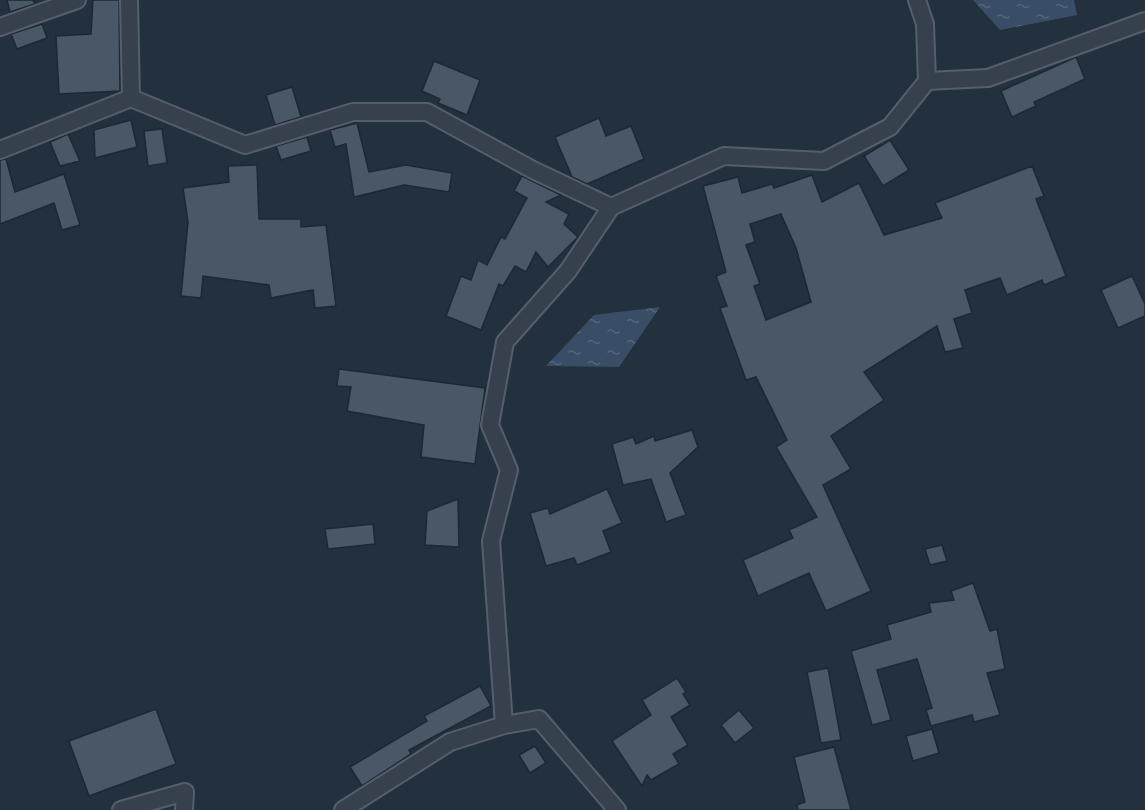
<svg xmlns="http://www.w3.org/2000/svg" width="1145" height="810" font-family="'Varela Round',sans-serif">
<defs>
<pattern id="water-ripples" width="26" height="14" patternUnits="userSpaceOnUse" patternTransform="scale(1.5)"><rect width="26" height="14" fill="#394e66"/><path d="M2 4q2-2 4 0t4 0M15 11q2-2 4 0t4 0" fill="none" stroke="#53667a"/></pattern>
</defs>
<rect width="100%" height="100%" fill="#23303d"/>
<g fill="url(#water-ripples)">
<polygon points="973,0 1074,0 1077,15 1000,30"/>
<polygon points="660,307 619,367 546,366 594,315"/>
</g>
<g fill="#495766" stroke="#1e2834" stroke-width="1.5" fill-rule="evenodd">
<polygon points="7,0 33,0 35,4 10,12"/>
<polygon points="93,0 119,0 120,91 59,94 56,36 91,34"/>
<polygon points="42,24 47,38 17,49 11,34"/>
<polygon points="1076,57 1085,79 1034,102 1036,106 1012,117 1001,91"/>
<polygon points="434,61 480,80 467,115 438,103 440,99 422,91"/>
<polygon points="292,87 301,117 275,125 266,95"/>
<polygon points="599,118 606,136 631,126 644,159 587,184 572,177 555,137"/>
<polygon points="131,120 137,147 95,158 94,130"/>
<polygon points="357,123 369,172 406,165 452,173 449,192 404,185 354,197 346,144 335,147 330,130"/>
<polygon points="162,129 167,163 148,166 144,131"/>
<polygon points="68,134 80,161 60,166 50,142"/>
<polygon points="307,137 311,151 281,160 276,146"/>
<polygon points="890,140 909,170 883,186 864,156"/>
<polygon points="6,159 15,192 64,174 80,225 62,230 54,203 0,224 0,160"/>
<polygon points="257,165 259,219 301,219 301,227 326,225 336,306 315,308 313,290 271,298 269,285 203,276 201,298 181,296 188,222 183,188 229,182 228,166"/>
<path d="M 1032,166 L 1044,196 L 1036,199 L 1066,276 L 1044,285 L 1042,280 L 1007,295 L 1000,278 L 965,290 L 972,313 L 954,319 L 963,348 L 945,352 L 937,326 L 864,372 L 884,400 L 831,436 L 851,469 L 823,485 L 871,591 L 826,611 L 809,573 L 758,596 L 743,560 L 793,538 L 789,530 L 817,517 L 776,447 L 787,440 L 756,377 L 746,380 L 720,308 L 727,306 L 716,276 L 726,272 L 703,186 L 738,177 L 742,193 L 772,184 L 774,188 L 812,175 L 822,202 L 859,183 L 884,235 L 942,218 L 935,203 ZM 781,214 L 796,248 L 811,302 L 766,320 L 754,286 L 760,284 L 746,245 L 755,242 L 750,224 Z"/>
<polygon points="522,176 561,195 546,202 569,214 564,224 578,237 548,267 536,252 526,272 515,266 503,286 499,284 481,330 446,316 461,276 471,280 478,260 487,265 501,237 505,239 527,198 514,191"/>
<polygon points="1132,276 1145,304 1145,316 1118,328 1101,290"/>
<polygon points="339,369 485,388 475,464 421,457 424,425 347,411 351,387 337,386"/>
<polygon points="692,430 698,447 670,473 686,515 666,522 651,479 623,485 612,444 633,437 636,444 654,436 655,441"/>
<polygon points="607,489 622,523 603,531 611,552 577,565 574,558 546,566 530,513 548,508 550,514"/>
<polygon points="458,499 459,547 425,545 427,511"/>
<polygon points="373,524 375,544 328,549 325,529"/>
<polygon points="942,545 947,561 930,565 925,549"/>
<polygon points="973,583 990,631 997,629 1005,669 987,673 1000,715 974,722 972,715 931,726 926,710 932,708 917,659 877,670 891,720 872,725 851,651 891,639 887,625 931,612 929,603 954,600 951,591"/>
<polygon points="828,668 841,740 821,743 807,672"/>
<polygon points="677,678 686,692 683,694 690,705 671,717 688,745 673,754 679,764 651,780 647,775 642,786 612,741 651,715 642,700"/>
<polygon points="480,686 491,706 409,750 411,754 362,786 350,767 427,721 424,716"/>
<polygon points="156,709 176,764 89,796 69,741"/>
<polygon points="739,710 754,728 735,743 721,725"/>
<polygon points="932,729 939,753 913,761 906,736"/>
<polygon points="535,746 546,763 530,773 519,755"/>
<polygon points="834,747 851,810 798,810 797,805 805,802 794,757"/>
</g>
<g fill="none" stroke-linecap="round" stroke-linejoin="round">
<defs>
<g id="street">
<polyline points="129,0 131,98"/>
<polyline points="0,27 77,0"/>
<polyline points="927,81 988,78 1145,21"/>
<polyline points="0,150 131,98 245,145 353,112 427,112 533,170 611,207"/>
<polyline points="504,725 491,541 509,470 490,425 505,342 568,271 611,207 724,156 824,161 890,127 927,81 925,24 917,0"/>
<polyline points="121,810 185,792 184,810"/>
<polyline points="343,810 450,742 504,725 539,719 617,810"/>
</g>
</defs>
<use href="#street" stroke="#555f6b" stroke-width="20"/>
<use href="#street" stroke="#37414d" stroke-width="16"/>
</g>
</svg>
